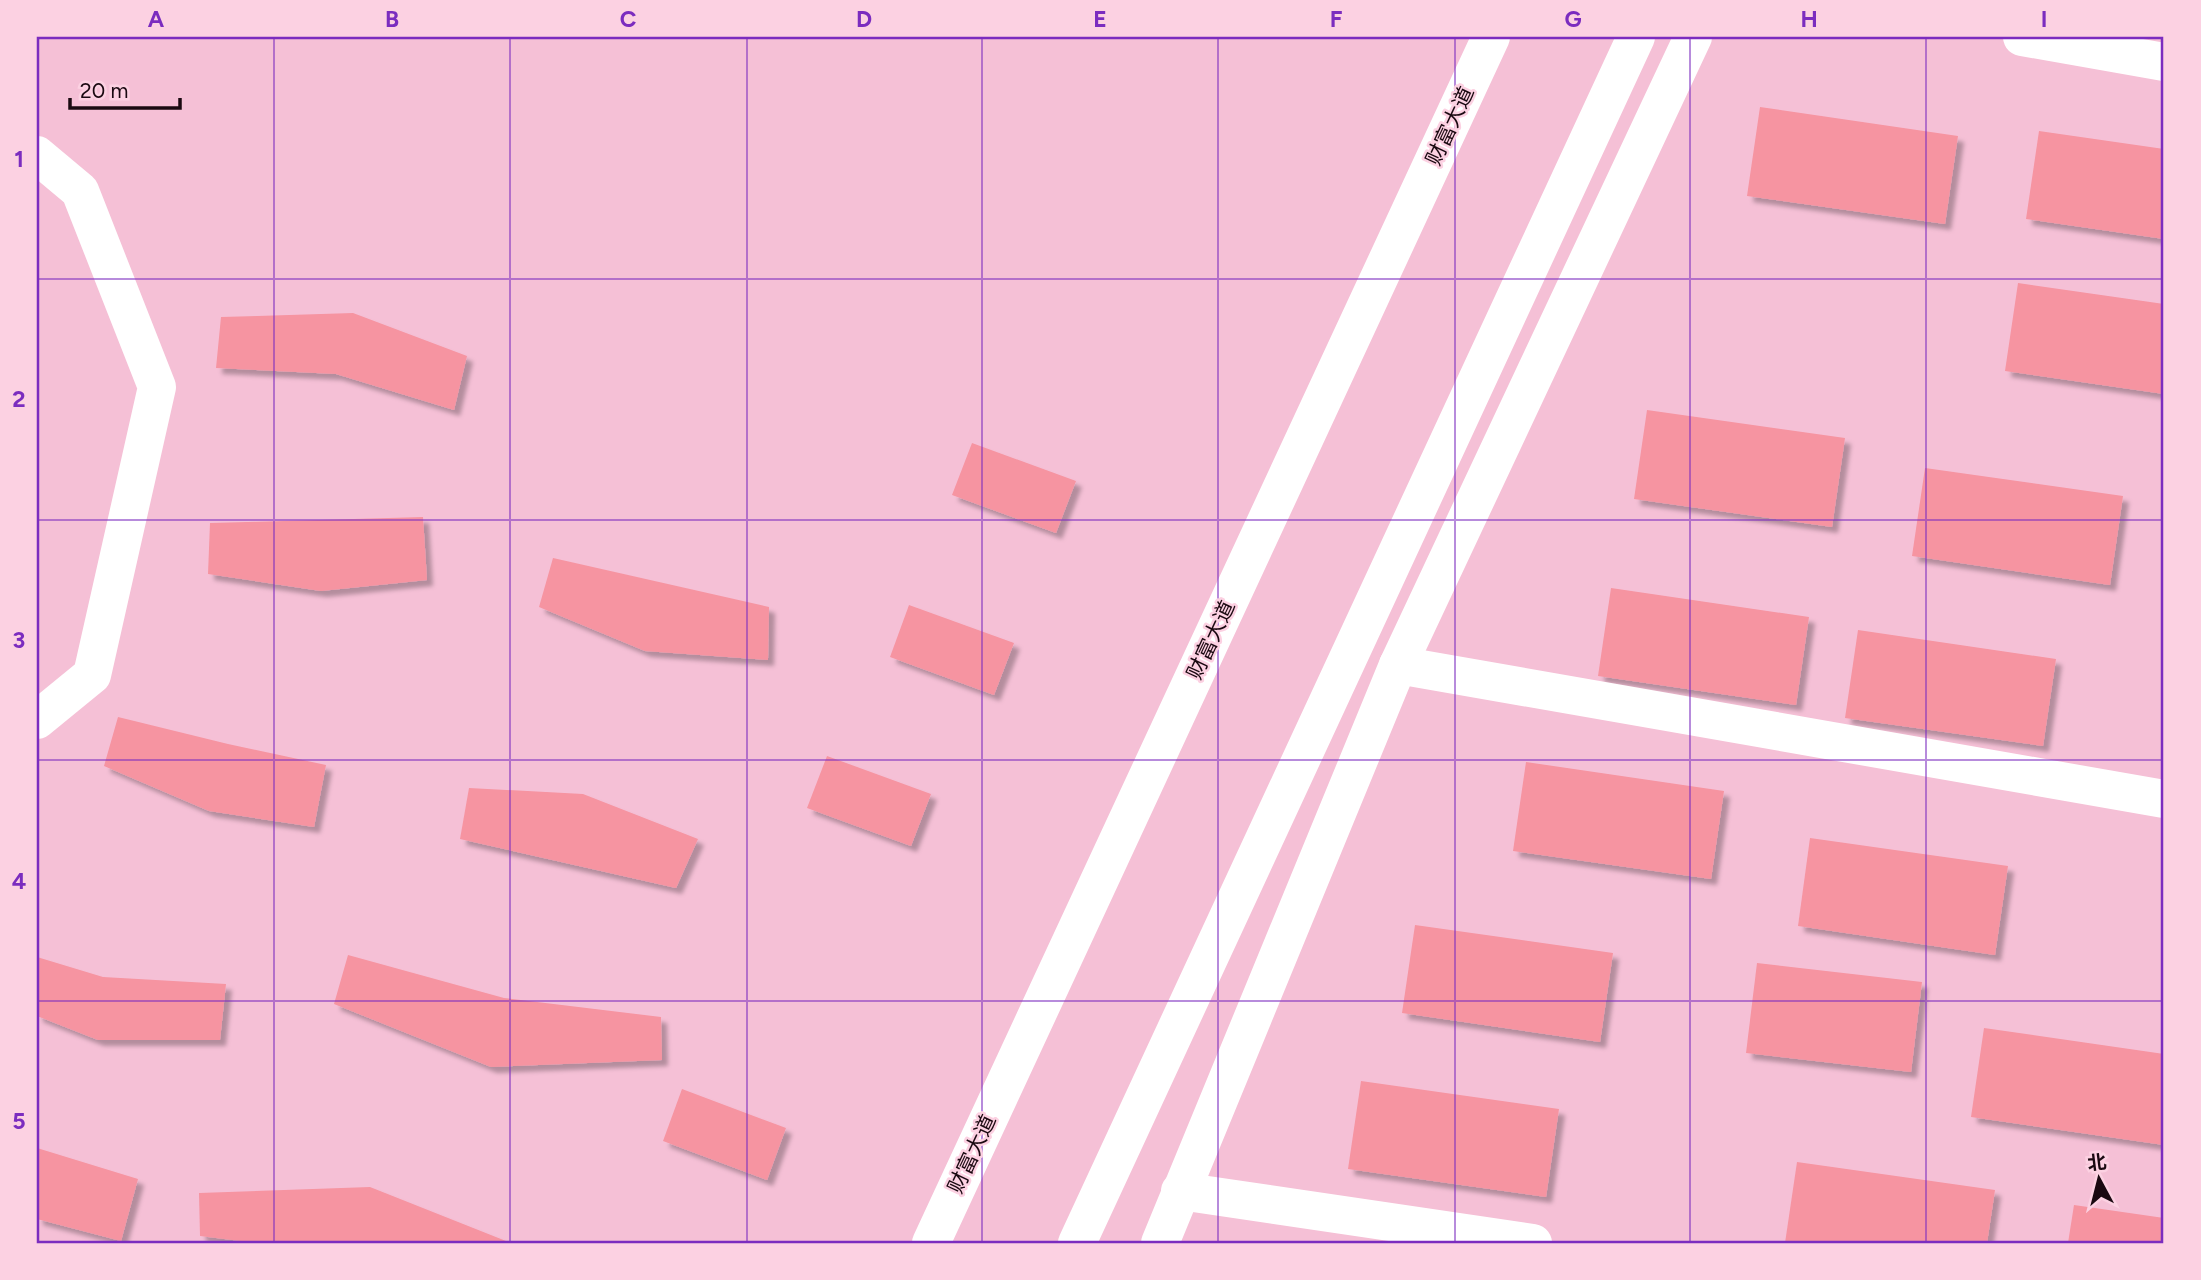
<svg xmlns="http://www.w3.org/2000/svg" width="2201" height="1280" font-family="Figtree,'Noto Sans SC',sans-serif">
<defs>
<filter id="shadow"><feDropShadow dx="6" dy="6" stdDeviation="2" flood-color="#0004"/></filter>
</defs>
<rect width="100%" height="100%" fill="#f5c0d6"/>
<g fill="#f694a1" filter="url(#shadow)">
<polygon points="1760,107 1958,136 1945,224 1747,196"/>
<polygon points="2039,131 2164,149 2164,239 2026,219"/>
<polygon points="2018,283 2164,304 2164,394 2005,371"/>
<polygon points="353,313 467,356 454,410 336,374 216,368 221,317"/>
<polygon points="1647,410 1845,438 1832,527 1634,499"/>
<polygon points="972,443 1076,481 1056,533 952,495"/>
<polygon points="1925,468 2123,496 2110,585 1912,556"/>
<polygon points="423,517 427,580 321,591 208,574 210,523"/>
<polygon points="553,558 769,607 768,660 645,651 539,607"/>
<polygon points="1611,588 1809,617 1796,705 1598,676"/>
<polygon points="909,605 1014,643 994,695 890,657"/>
<polygon points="1858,630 2056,659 2043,746 1845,718"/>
<polygon points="118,717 228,744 326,765 314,827 209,811 104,766"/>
<polygon points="827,756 931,794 911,846 807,808"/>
<polygon points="1526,762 1724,791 1711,879 1513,851"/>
<polygon points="469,788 583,794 698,839 676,888 460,839"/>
<polygon points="1810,838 2008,866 1995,955 1798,926"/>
<polygon points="1415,925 1613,953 1600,1042 1402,1013"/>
<polygon points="348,955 504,998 661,1017 662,1060 491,1067 334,1004"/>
<polygon points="37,957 103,977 226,984 220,1040 98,1040 37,1016"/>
<polygon points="1757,963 1922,982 1911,1072 1746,1053"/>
<polygon points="1984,1028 2164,1054 2164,1145 1971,1117"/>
<polygon points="1361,1081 1559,1109 1546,1197 1348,1169"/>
<polygon points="682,1089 786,1128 767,1180 663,1141"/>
<polygon points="37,1148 138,1179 121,1241 37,1219"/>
<polygon points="1797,1162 1995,1190 1987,1243 1785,1243"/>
<polygon points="370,1187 511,1243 257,1243 200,1236 199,1193"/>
<polygon points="2074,1205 2164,1218 2164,1243 2068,1243"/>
</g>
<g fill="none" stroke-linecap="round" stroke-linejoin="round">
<g stroke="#fff" stroke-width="38">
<polyline points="2022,37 2164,62"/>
<polyline points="37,155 80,191 157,387 92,675 37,720"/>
<polyline points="1398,665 2164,799"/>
<polyline points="1180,1191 1533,1243"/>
<polyline points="1160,1243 1398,665 1693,37"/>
</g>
<g stroke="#fff" stroke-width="38">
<polyline points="931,1243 1491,37"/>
<polyline points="1077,1243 1636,37"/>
</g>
</g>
<path fill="none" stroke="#7b2cbf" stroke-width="2" stroke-opacity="0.55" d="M 274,37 L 274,1243M 510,37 L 510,1243M 747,37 L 747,1243M 982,37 L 982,1243M 1218,37 L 1218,1243M 1455,37 L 1455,1243M 1690,37 L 1690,1243M 1926,37 L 1926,1243M 37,279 L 2164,279M 37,520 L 2164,520M 37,760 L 2164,760M 37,1001 L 2164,1001"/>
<g text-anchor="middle" stroke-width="5" stroke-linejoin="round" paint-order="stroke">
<g font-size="21" fill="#1a0911" stroke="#fcd1e2">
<text transform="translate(1450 126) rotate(-65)" y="7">财富大道</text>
<text transform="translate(1211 640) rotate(-65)" y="7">财富大道</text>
<text transform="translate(972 1154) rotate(-65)" y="7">财富大道</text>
</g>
</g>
<rect width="2201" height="1280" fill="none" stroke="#fcd1e2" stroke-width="77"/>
<g transform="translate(2099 1179) rotate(353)" stroke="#fcd1e2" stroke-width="5" paint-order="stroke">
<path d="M0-5L12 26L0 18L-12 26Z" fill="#1a0911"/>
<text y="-10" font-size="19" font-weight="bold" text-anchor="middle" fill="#1a0911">北</text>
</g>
<path d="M70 98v10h110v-10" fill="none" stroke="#1a0911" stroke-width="3.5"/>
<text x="80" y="98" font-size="21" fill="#1a0911" stroke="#fcd1e2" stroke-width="5" paint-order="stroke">20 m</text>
<rect x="38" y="38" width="2124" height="1204" fill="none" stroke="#7b2cbf" stroke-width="2.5"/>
<g font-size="23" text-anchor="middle" font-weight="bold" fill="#7b2cbf">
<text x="156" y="27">A</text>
<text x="392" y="27">B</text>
<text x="628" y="27">C</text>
<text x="864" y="27">D</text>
<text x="1100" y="27">E</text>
<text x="1336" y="27">F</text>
<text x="1573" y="27">G</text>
<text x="1809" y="27">H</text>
<text x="2044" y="27">I</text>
<text x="19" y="167">1</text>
<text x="19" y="407">2</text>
<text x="19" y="648">3</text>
<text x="19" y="889">4</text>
<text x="19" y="1129">5</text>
</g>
</svg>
